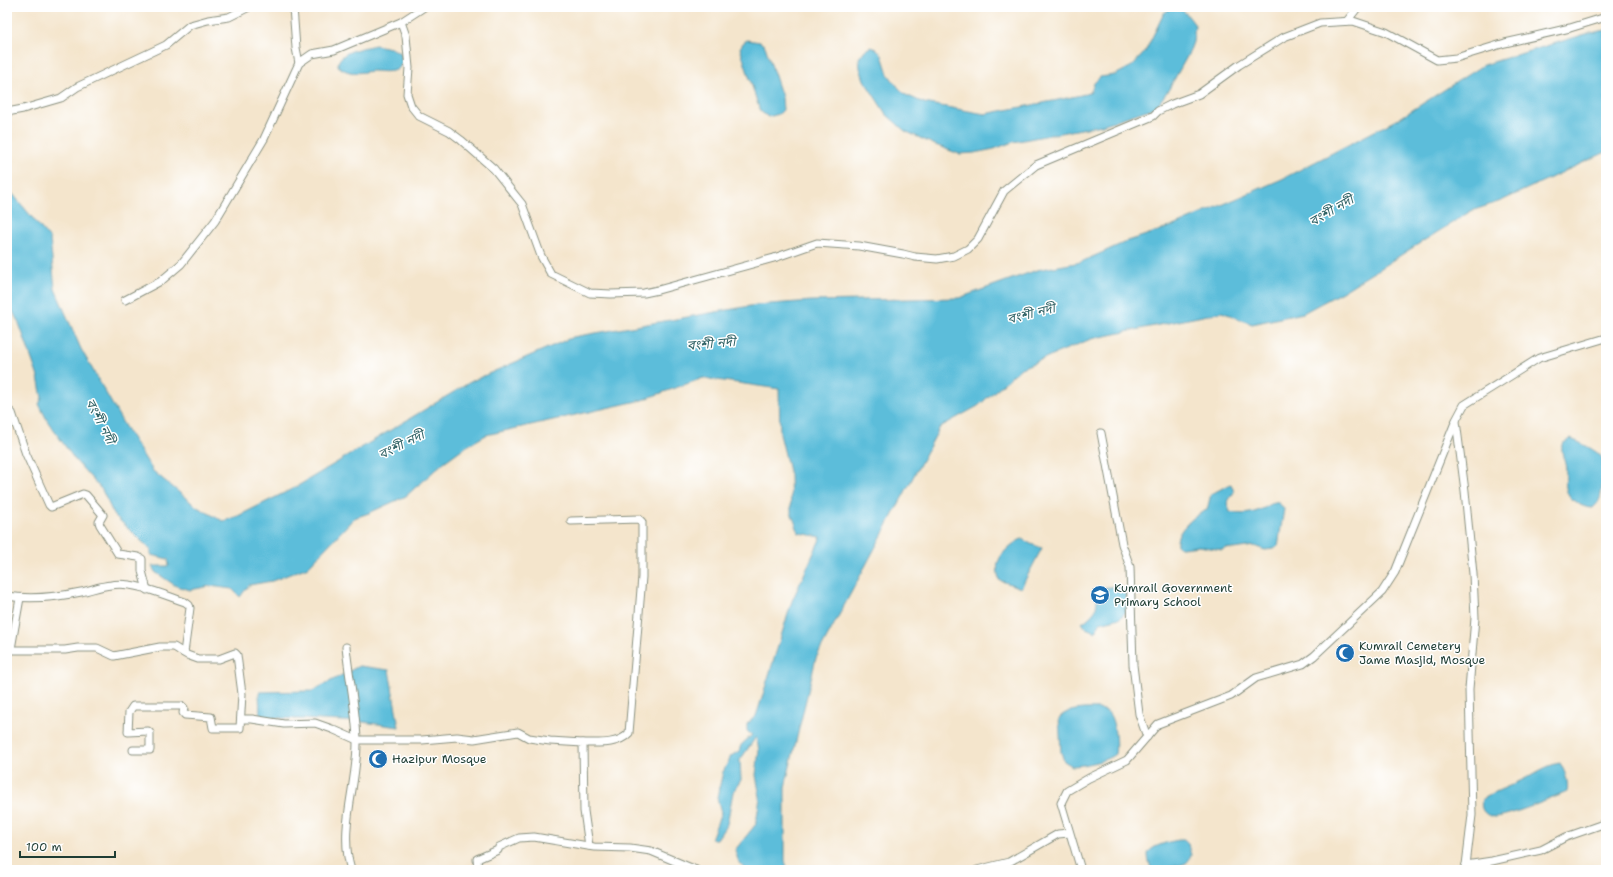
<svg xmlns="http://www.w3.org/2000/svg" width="1613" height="877" font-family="'Shantell Sans','Noto Sans Bengali',sans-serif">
<rect width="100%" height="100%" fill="#fff"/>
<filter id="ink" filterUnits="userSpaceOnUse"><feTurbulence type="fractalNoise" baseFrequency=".025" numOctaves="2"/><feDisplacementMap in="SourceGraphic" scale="8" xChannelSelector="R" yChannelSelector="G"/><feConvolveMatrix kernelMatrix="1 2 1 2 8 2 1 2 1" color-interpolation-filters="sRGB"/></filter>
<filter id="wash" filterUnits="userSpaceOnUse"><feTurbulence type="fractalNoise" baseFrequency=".012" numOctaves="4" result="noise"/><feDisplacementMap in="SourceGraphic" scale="16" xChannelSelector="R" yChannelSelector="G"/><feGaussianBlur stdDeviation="0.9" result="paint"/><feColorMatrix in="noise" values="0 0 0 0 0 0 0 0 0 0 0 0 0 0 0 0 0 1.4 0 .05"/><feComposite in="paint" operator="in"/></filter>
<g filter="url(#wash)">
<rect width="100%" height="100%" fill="#f4e5cc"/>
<g fill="#5cbdda" stroke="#3e7d87">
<path d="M 1173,7 C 1183,7 1189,17 1195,25 L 1193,42 L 1189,53 L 1169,89 L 1156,107 L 1102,125 L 1013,142 L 994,149 L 974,153 L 959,154 L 933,144 L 905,131 L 886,114 L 864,80 L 860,68 L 859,58 L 865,50 L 871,47 L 877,49 L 882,55 L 888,74 L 898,87 L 906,95 L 924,103 L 985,114 L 1058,100 L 1090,93 L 1094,83 L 1100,77 L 1115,75 L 1132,66 L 1145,52 L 1164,13 Z"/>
<polygon points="1606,30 1606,152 1501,201 1471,211 1342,292 1303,313 1252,324 1222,312 1091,339 1021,368 978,406 940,427 816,658 785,787 785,861 788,870 746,870 738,860 735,850 756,824 760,797 756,775 759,750 756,737 740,760 741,780 733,792 727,824 717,839 711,839 721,813 717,797 723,772 731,756 739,751 741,745 752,735 747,731 747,724 756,716 760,704 792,601 821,537 799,533 791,512 790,475 780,434 779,389 703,378 642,400 486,435 462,449 444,462 406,496 369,513 354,518 308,567 272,581 249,585 240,597 232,589 210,586 190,590 176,586 155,572 152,566 169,566 168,559 151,555 151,550 114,515 102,490 75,460 48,422 39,404 42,398 38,377 20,326 7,299 7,187 50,239 55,289 81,349 124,425 153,471 197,507 223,521 238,516 296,487 472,381 573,337 756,305 812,301 959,298 1037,270 1081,262 1128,241 1173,226 1282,179 1400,118 1483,65 1586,34"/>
<polygon points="747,40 760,42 765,46 782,97 783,110 779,114 768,117 760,111 740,48 743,43"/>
<path d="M 375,45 L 391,48 L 401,53 L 402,63 C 400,66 399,69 396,70 C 388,73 379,71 371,71 C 359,73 349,75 338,66 C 337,51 364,48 375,45 Z"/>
<path d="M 1570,439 C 1577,441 1599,451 1602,458 C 1604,461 1602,494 1600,498 C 1599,502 1596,505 1593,508 C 1582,508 1568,500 1566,488 C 1565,482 1566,475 1566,469 C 1565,460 1561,455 1562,444 Z"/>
<path d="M 1231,484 L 1234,492 L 1227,503 L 1230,512 C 1241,515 1252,514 1262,509 C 1269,506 1271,502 1279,503 L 1284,509 L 1278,546 L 1274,549 L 1265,550 L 1254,546 L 1233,549 L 1226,548 L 1222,550 L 1199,546 L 1182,548 L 1177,545 C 1175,531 1196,514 1207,510 L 1211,494 Z"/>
<path d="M 1022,539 L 1031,544 L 1042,548 L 1021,588 L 999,580 C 998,574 996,566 999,560 C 1002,552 1014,542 1022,539 Z"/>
<path d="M 1120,586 L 1123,587 L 1126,591 L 1127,611 L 1120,618 L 1100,623 L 1095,632 L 1086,628 L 1082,623 C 1101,609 1094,609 1099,590 L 1101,588 Z"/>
<polygon points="359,666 389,670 399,727 363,722 260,717 259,692 312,691"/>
<path d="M 1083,709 C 1090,709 1100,708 1106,711 C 1115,715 1117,745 1115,754 C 1107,761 1083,766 1072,766 L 1064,761 L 1061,752 L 1059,718 C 1065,711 1075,710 1083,709 Z"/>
<path d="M 1560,763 C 1565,771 1569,783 1567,792 C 1556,797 1502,819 1493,817 C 1483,814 1480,809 1482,799 C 1495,791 1509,787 1522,780 C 1535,774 1546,765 1560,763 Z"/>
<path d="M 1179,840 L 1184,840 L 1188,844 L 1191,855 C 1190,858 1189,861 1186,863 C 1181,866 1156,870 1151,868 C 1150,865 1148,859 1148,855 C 1148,846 1172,841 1179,840 Z"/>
</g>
</g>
<g filter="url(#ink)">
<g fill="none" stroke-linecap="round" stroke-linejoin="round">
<defs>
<g id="minor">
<polyline points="293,7 296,48 299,63"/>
<polyline points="1347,21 1358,7"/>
<polyline points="401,22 406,36 409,68 407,94 411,106 419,116 449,131 461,140 494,169 522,204 541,256 551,274 590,293 611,294 644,293 658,290 774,258 817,243 859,246 903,254 915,257 937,259 954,256 968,249 978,239 1004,191 1036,165 1153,116 1158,111 1172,104 1199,94 1239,65 1284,37 1320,23 1353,21 1386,32 1437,60 1456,58 1505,43 1570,28 1606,17"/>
<polyline points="7,112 23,109 61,98 77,87 166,45 190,25 208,20 229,17 249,7"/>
<polyline points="125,300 161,281 181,264 215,221 264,139 299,63 312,54 334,50 401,22 424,7"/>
<polyline points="7,409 12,413 26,454 49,505 51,507 83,494 86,495 103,515 99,522 100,525 118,554 138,557 142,559 142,571 147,590"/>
<polyline points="1456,421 1465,491 1473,574 1475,618 1469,689 1472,815 1466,865 1463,870"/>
<polyline points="1101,433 1122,544 1130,567 1133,665 1139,714 1147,737"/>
<path d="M 571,521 L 639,519 L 642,522 L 642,577 L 629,733 C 618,745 598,743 583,743"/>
<path d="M 7,596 C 31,600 57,597 81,592 C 91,590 100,586 111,585 C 133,581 164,595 185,602 L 189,605 L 190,608 L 184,653"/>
<path d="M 346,647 C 349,678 356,709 357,740 C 358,783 338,828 351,870"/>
<polyline points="11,649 20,598"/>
<polyline points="7,650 65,650 78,648 97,648 114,656 160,647 174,647 187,655 198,659 219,659 235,653 237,655 242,694 240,728 213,728 211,717 185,715 183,713 184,708 182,706 133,706 129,712 128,732 148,731 150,733 150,750 133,750"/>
<polyline points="241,719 252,719 284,724 315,723 332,729 357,740 422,740 457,737 474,739 518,732 529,738 550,741 583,743 584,811 589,846"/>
<polyline points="1466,865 1492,861 1541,850 1566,837 1606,823"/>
<polyline points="478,870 477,859 498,850 499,847 519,838 534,837 594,847 630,848 651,851 696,870"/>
<polyline points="977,870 1009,862 1058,834 1069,833"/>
<polyline points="1081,870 1061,803 1067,791 1089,778 1127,760 1158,724 1231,696 1256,678 1303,664 1314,656 1382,592 1395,572 1456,420 1464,405 1539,358 1606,338"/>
</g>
</defs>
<use href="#minor" stroke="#8a9180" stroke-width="9"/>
<use href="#minor" stroke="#fff" stroke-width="7"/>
</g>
</g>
<defs>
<symbol id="school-disc" viewBox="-11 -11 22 22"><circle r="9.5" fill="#1f6fb2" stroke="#fff"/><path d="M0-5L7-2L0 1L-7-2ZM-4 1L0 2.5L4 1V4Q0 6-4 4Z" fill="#fff"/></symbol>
<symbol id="mosque-disc" viewBox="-11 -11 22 22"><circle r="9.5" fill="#1f6fb2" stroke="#fff"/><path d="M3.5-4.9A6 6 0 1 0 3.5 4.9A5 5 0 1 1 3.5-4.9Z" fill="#fff"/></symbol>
</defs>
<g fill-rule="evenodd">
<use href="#school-disc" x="1089" y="584" width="22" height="22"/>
<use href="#mosque-disc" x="1334" y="642" width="22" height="22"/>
<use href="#mosque-disc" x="367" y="748" width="22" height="22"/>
</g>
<g text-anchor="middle" stroke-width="3" stroke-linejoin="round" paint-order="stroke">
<g font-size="12" fill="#1f3d34" stroke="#fff" text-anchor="start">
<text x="1114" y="592">Kumrail Government<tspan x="1114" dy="14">Primary School</tspan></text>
<text x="1359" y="650">Kumrail Cemetery<tspan x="1359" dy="14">Jame Masjid, Mosque</tspan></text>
<text x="392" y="763">Hazipur Mosque</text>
</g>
<g font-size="13" font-style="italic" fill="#316366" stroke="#fff">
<text transform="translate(1331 210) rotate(-30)" y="5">বংশী নদী</text>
<text transform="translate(1031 313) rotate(-14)" y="5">বংশী নদী</text>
<text transform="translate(711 343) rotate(-5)" y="5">বংশী নদী</text>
<text transform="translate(101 421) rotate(63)" y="5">বংশী নদী</text>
<text transform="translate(401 444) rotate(-26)" y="5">বংশী নদী</text>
</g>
</g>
<rect width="1613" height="877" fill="none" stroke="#fff" stroke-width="24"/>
<path d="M20 851v6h95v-6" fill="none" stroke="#1f3d34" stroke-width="2"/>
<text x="26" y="851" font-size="12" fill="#1f3d34" stroke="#ffffff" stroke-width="3" paint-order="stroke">100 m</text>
</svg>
